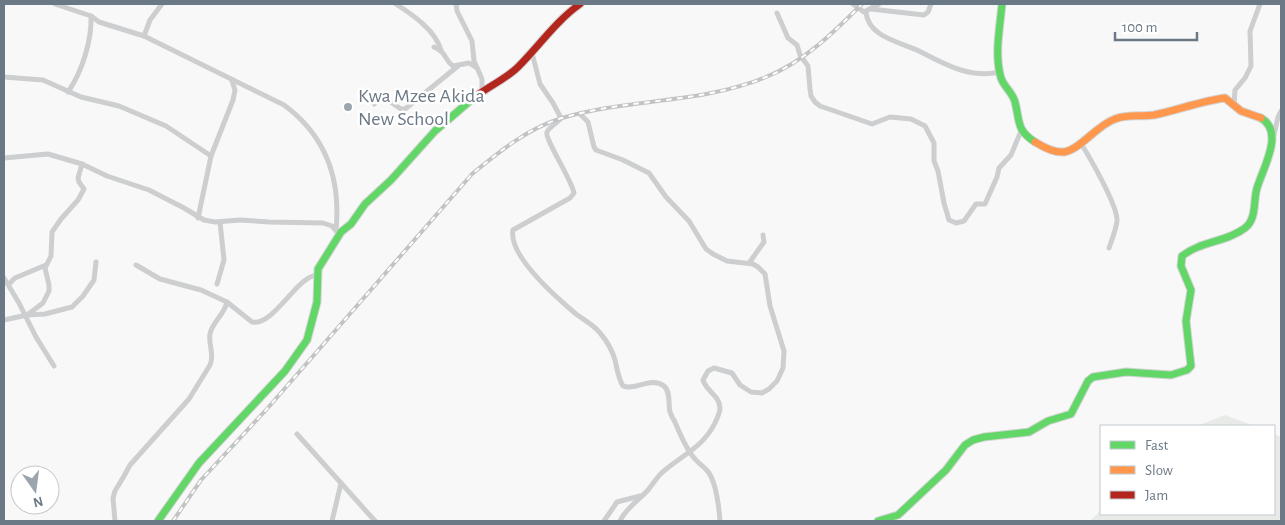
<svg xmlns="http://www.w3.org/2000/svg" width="1285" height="525" font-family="'Alegreya Sans',sans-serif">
<rect width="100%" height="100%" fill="#f8f8f8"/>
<g fill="#e7eae6">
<polygon points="1225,415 1254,426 1197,426"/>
<polygon points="1274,434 1281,437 1281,521 1090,521 1101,510 1101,514 1274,514"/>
</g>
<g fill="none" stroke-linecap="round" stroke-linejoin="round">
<defs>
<g id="fast">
<path d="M 1002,4 C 1000,28 994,54 1001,78 C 1004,87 1013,93 1015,102 C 1020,121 1016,130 1035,142"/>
<polyline points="158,521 199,463 285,371 307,340 317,302 318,269 341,232 351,224 365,204 391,180 435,131 471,100"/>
<path d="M 878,521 L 898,515 L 946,470 L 965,445 L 973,440 L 984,437 L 1029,432 L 1048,421 L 1071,414 L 1088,381 L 1093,377 L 1126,372 L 1171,375 L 1187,370 L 1191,366 L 1186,321 L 1191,290 L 1181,266 L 1182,256 C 1201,241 1227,242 1245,228 C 1257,219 1253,201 1257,188 C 1263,168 1285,132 1261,118"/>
</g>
<path id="slow" d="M 1035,142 C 1043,147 1054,153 1064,152 C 1081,149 1097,125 1115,119 C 1127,114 1141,117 1154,115 C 1178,110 1201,101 1225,98 L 1241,111 L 1261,118"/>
<path id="jam" d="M 471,100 C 485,88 505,80 518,67 C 539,46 556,21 580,4"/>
</defs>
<use href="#fast" stroke="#d4d5d6" stroke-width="9"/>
<use href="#slow" stroke="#d4d5d6" stroke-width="9"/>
<use href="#jam" stroke="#d4d5d6" stroke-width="9"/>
<g stroke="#cdcecf" stroke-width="5">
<path d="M 55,4 L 91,16 L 99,22 L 144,36 L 284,105 C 326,136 341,179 336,230"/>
<path d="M 396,4 C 413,15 435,30 441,50"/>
<polyline points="456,4 457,11 472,41 474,61 482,79 482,91"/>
<polyline points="853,4 864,12 879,4"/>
<polyline points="871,9 924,15 928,12 931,4"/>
<path d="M 866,12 C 868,37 900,42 919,51 C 944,64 970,79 1000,72"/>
<polyline points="777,13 788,38 797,45 800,55 808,66 810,89 811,96 815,102 820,106 872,124 890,117 911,119 925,126 934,143 934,161 938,171 944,203 949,220 956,223 964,221 976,204 985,204 997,177 999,168 1011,155 1021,131"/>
<polyline points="144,36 150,20 162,4"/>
<path d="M 434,47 C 448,53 443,59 453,66 L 469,63 L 477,68"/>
<path d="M 532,53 L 540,84 L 553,103 L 561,118 C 558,123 550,126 547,132 C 544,138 572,180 574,193 L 570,198 L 513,230 C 508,256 557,298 576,314 C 584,320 594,325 600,333 C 607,341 612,350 615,360 C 617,368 618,378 623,386 C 635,391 651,376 664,386 C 671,392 668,404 670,412 C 671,415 673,419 675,422 C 680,434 686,449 695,459 C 699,464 705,467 709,473 C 716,484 719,508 720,521"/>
<polyline points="4,77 43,80 81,97 119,106 166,126 211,156"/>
<path d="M 68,92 C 82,72 92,40 91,16"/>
<polyline points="374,104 383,97 401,109 405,109 458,66"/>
<polyline points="1234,105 1235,90 1245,78 1251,66 1250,31 1260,4"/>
<path d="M 581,115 L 588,122 L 594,147 L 596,150 L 623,160 L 649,173 L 666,197 L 689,221 L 706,249 L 713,254 L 727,261 L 753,264 L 758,267 L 765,274 L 770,306 L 784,351 L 783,368 L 777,381 L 769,389 L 762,393 L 751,392 L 740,385 L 732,373 L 714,368 L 708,371 L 703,380 C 706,391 720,396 720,408 C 720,413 717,418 715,423 C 703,447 684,454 665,470 C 658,475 654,483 648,490 C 638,501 626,508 620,521"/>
<polyline points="1274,135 1278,117 1281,111"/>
<path d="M 1080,142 C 1089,156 1118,206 1117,221 C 1116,230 1112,239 1109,248"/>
<polyline points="4,158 48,154 82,164 107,176 149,190 184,208 204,220 215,222 240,220 269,222 323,223 332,226 336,231"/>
<polyline points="198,218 211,156 233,100 235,90 232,81"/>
<polyline points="749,263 764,242 763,235"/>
<polyline points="4,278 19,303 36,337 54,366"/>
<polyline points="9,284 15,278 46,265"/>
<polyline points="217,284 224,260 220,222"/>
<path d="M 227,302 L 252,322 C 273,327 297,276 317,275"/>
<polyline points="27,315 43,303 49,291 49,285 45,268 51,256 52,232 61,219 78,200 84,189 79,182 78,178 82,164"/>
<polyline points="4,320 27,315 45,314 72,307 83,296 94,280 96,262"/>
<polyline points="297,434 375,521"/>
<path d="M 115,521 L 113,498 L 115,491 L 124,476 L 130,465 L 189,399 L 210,365 C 215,354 208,345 210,334 C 212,322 225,314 227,302 L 201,290 L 160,279 L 136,265"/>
<polyline points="332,521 341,483"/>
<polyline points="604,521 617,502 640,496"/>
</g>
<use href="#fast" stroke="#63d668" stroke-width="7"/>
<use href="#slow" stroke="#ff974d" stroke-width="7"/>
<use href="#jam" stroke="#b3261e" stroke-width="7"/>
<defs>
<path id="rail" d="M 173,521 L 201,480 L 266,410 L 472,174 C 499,152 528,128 562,118 C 629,98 701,104 766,77 C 804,62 834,32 862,4"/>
</defs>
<use href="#rail" stroke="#c2c3c5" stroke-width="4"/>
<use href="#rail" stroke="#fff" stroke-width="2" stroke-dasharray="5.5" stroke-linecap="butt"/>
</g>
<circle fill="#9ca5ad" stroke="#fff" stroke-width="2" cx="348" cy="107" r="5"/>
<g text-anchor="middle" stroke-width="5" stroke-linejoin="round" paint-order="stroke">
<g font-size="20" fill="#6b7885" stroke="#fff" text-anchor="start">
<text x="358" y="102">Kwa Mzee Akida<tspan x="358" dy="23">New School</tspan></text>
</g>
</g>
<rect width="1285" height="525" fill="none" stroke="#6b7885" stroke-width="10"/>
<rect x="1100" y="425" width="175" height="90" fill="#ffffff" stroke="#c4c9ce"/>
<rect x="1110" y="441" width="25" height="8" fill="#63d668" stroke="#c4c9ce"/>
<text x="1145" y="450" font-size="15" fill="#6b7885">Fast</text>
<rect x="1110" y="466" width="25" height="8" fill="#ff974d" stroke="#c4c9ce"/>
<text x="1145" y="475" font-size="15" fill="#6b7885">Slow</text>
<rect x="1110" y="491" width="25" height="8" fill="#b3261e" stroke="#c4c9ce"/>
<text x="1145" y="500" font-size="15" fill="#6b7885">Jam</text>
<g transform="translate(35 490) rotate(166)"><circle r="24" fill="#ffffff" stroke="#c4c9ce"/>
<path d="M0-4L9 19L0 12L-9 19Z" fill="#9ca5ad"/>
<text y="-8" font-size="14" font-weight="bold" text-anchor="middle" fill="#6b7885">N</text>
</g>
<path d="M1115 32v8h82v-8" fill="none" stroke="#6b7885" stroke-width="2.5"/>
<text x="1122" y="32" font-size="15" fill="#6b7885" stroke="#ffffff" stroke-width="4" paint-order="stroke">100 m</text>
</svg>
